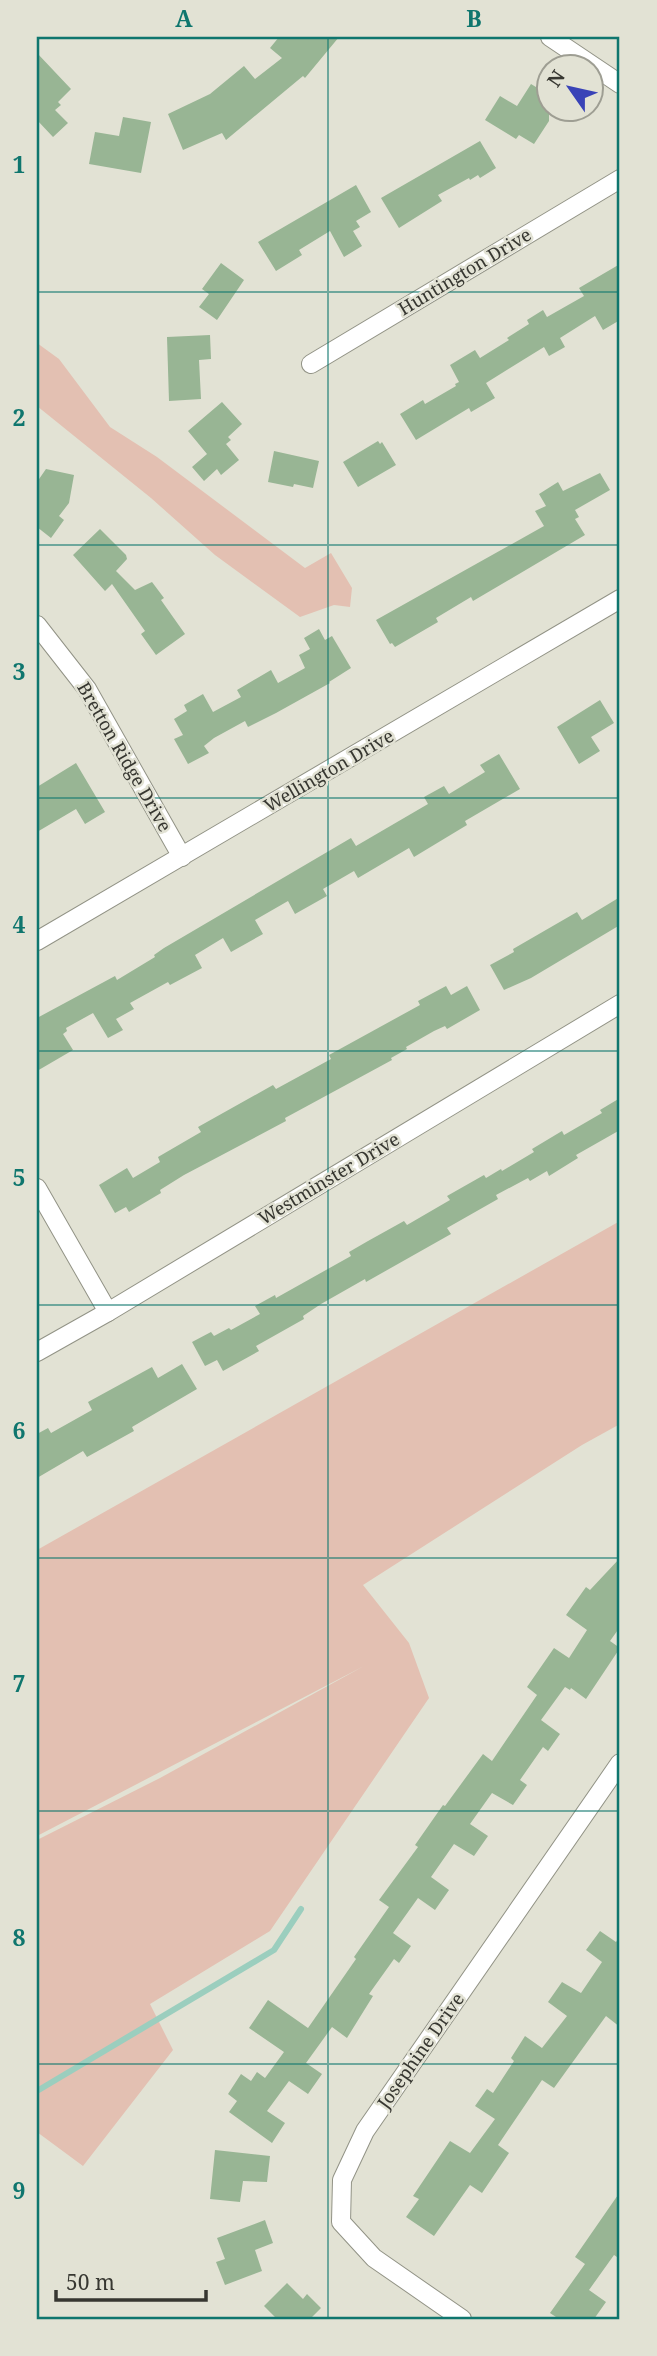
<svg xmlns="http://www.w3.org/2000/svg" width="657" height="2356" font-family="'Noto Serif',serif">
<rect width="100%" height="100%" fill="#e2e2d4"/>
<g fill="#e3c0b2">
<polygon points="37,343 59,359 110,427 157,457 305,568 331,553 352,588 350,607 334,605 300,617 215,555 151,498 37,406"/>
<polygon points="620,1221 620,1424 582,1445 363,1585 409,1643 429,1698 270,1931 150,2004 173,2050 83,2166 37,2132 37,1840 160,1778 364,1666 37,1836 37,1550"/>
</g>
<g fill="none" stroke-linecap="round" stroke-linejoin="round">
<polyline stroke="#9bcebe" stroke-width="6" points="37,2091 274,1950 301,1909"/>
</g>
<g fill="#98b594">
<polygon points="279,37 339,37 305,78 303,76 226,140 222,133 183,150 168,114 210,94 244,66 255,79 282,58 270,48"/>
<polygon points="37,53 71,89 58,102 61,105 55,110 68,123 53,137 37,120"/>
<polygon points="531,84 549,95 549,121 534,144 519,135 516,139 485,120 500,96 517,106"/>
<polygon points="123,117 151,122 141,173 89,164 95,132 119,136"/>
<polygon points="480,141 496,168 480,178 478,175 470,180 469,178 438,195 442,201 399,228 381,198"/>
<polygon points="356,185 371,212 356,221 360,227 353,231 362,246 344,257 330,231 299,250 302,255 276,271 258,242"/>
<polygon points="221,263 244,280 217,320 199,307 209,294 202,289"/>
<polygon points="620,264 620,320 603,330 595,316 560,338 565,347 549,356 544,347 486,383 495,398 471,412 469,408 416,440 400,414 423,400 425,404 456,386 455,384 459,382 450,365 475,350 480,358 509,340 507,338 529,324 527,320 543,310 547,317 584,296 579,288"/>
<polygon points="210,335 211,359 199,360 201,399 169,401 167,337"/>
<polygon points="222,402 242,424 228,437 231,440 226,444 239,460 221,475 217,469 204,481 192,467 207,454 188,431"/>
<polygon points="378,441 380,444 382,442 396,465 358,487 343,462"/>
<polygon points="274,451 319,461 313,488 294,484 293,487 268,482"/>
<polygon points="46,469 74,475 69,503 59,516 64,520 51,538 37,527 37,482"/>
<polygon points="600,473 610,490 575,510 579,517 575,519 585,535 473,601 471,597 436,618 438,622 395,647 392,643 390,644 376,620 544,526 535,511 546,506 539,494 558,482 563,491"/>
<polygon points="100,529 126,555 127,559 116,571 135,590 152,582 164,598 161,600 185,634 156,655 141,634 145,631 112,584 105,591 73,555"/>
<polygon points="319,629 325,640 332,636 351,668 329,682 330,683 276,713 248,727 245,721 214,738 204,746 209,753 188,764 174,739 183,735 174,719 187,711 184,705 203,694 213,712 241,697 237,690 271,670 278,683 305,668 299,655 310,649 304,638"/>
<polygon points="600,700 614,723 591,737 600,751 579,764 557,727"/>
<polygon points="499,754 520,789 465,821 467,825 414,857 409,848 358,878 354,871 323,889 327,896 295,914 288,901 255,920 263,934 231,952 223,938 195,955 202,968 170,985 168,982 130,1003 134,1009 116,1019 123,1030 108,1038 93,1013 66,1028 67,1031 63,1034 73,1050 37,1071 37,1018 115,976 117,980 155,957 154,955 164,948 351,838 356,846 428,804 424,797 444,786 449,794 485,772 480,765"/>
<polygon points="76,763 105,812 85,824 76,809 37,832 37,787"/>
<polygon points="620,897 620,925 531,978 504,990 490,965 514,952 513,949 577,912 582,920"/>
<polygon points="446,986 451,995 467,986 480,1010 447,1029 445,1026 434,1031 406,1047 407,1049 391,1058 392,1060 285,1118 286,1121 184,1175 160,1190 161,1193 129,1212 126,1207 115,1213 99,1185 127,1168 133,1178 160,1162 158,1157 201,1132 198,1127 273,1085 276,1089 331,1059 329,1055 420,1005 418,1001"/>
<polygon points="620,1098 620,1130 576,1155 578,1158 549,1176 547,1171 530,1181 528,1178 496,1195 498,1199 447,1228 451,1234 366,1282 365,1279 321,1304 303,1316 304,1319 256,1346 259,1351 223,1371 217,1360 205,1366 192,1342 211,1332 214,1336 229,1328 231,1330 260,1314 255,1306 275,1295 276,1298 351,1256 349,1252 368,1241 404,1221 407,1225 450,1200 447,1196 484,1175 486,1178 501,1169 502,1171 534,1152 532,1149 562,1131 564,1135 602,1113 600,1110"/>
<polygon points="182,1364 197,1389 132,1427 134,1431 87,1457 83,1451 37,1478 37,1434 48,1428 51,1433 92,1410 88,1402 152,1367 158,1378"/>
<polygon points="620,1558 620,1627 610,1641 620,1648 586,1699 571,1688 570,1690 565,1687 541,1720 560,1734 548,1751 543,1747 520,1780 527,1785 513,1805 492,1793 470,1824 488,1836 474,1856 454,1844 431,1877 449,1890 435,1910 418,1898 393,1933 411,1946 399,1963 394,1959 369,1994 373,1996 347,2038 332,2027 306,2063 322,2074 308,2094 289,2081 267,2111 285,2123 272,2143 229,2112 237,2101 228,2094 241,2074 251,2081 257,2072 265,2078 284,2052 249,2028 268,2000 308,2028 356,1959 354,1957 389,1907 379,1900 418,1847 415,1845 443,1805 445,1806 483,1754 492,1761 537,1695 527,1687 554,1648 569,1658 587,1630 566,1615 586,1587 590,1590"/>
<polygon points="600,1931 616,1942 620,1937 620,2027 606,2016 554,2088 542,2080 498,2145 509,2153 482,2193 470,2185 434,2236 406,2217 419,2199 413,2196 450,2141 470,2153 495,2119 475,2106 487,2089 493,2093 514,2061 511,2058 525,2036 542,2048 567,2016 548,2002 562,1982 581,1993 602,1962 586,1950"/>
<polygon points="215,2150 270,2156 267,2182 243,2181 240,2202 210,2199"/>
<polygon points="620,2192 620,2259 614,2255 589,2290 606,2302 594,2319 559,2319 550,2313 585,2264 575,2257"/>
<polygon points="265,2220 273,2243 255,2250 262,2271 225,2285 216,2262 225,2259 217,2238"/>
<polygon points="287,2283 303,2299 307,2294 321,2308 310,2319 277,2319 264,2306"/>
</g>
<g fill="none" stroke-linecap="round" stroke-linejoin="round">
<defs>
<g id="minor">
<polyline points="550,37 620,84"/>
<polyline points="311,364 620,179"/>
<polyline points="37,625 87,689 182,857"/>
<polyline points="37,941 620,599"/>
<polyline points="37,1188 108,1312"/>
<polyline points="37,1352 108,1312 620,1004"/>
<polyline points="462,2319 374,2258 341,2222 342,2180 365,2131 620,1763"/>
</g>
</defs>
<use href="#minor" stroke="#929386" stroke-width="20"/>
<use href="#minor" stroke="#fff" stroke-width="18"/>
</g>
<path fill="none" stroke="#0f766e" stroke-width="2" stroke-opacity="0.55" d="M 328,37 L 328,2319M 37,292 L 620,292M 37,545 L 620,545M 37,798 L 620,798M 37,1051 L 620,1051M 37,1305 L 620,1305M 37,1558 L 620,1558M 37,1811 L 620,1811M 37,2064 L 620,2064"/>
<g text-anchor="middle" stroke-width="5" stroke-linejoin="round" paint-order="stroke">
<g font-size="18" fill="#373731" stroke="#e2e2d4">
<text transform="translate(465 272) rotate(-31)" y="6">Huntington Drive</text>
<text transform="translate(124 757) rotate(60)" y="6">Bretton Ridge Drive</text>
<text transform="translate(329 771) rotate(-30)" y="6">Wellington Drive</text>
<text transform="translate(329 1179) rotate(-31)" y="6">Westminster Drive</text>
<text transform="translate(421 2051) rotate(-55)" y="6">Josephine Drive</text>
</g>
</g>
<rect width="657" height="2356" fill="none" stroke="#e2e2d4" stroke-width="77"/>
<g transform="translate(570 88) rotate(304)"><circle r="33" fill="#e2e2d4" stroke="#9e9e93" stroke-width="2"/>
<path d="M0-5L12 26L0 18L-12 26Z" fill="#3943b7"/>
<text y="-10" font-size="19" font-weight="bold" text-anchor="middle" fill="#373731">N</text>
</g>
<path d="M56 2290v10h150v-10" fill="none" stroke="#373731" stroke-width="3.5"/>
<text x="66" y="2290" font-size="21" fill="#373731" stroke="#e2e2d4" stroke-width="5" paint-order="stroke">50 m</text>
<rect x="38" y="38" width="580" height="2280" fill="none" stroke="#0f766e" stroke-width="2.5"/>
<g font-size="23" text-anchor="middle" font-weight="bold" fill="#0f766e">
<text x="184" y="27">A</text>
<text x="474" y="27">B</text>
<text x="19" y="173">1</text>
<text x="19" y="426">2</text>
<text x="19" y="680">3</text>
<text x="19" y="933">4</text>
<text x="19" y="1186">5</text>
<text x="19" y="1439">6</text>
<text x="19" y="1692">7</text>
<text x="19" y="1946">8</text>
<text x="19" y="2199">9</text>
</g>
</svg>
